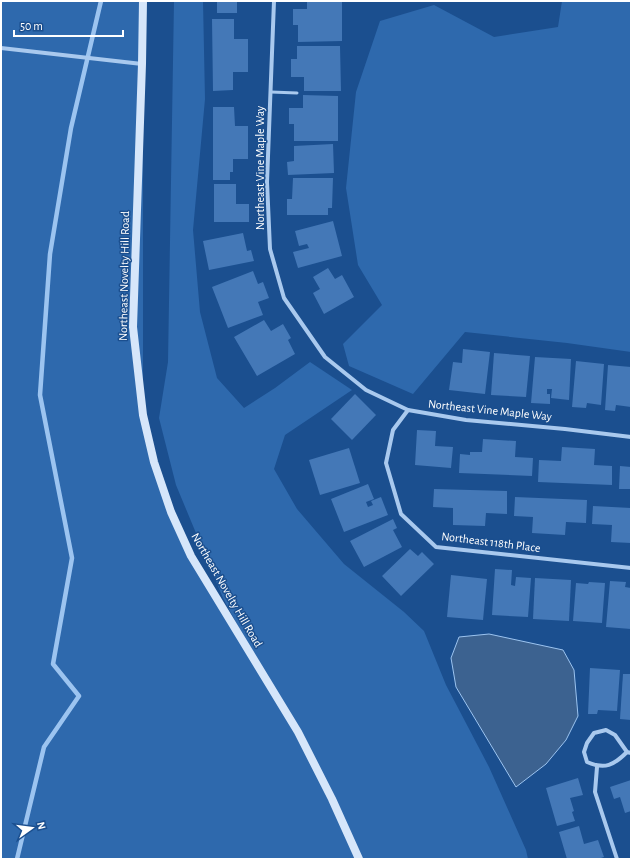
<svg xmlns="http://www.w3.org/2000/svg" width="632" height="860" font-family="'Alegreya Sans',sans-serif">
<rect width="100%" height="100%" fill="#1b4f8f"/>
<g fill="#2e69ad">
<polygon points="1,1 143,1 143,415 154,462 191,556 268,683 223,598 176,485 159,418 168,362 174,1 203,1 205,99 193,230 200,312 217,378 244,408 275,388 310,362 352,390 285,435 274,469 297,509 344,564 404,612 424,631 446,685 489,767 526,850 528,859 1,859"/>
<polygon points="562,1 631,1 631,352 567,343 465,332 413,394 349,366 343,344 382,305 358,265 346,188 356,92 380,21 434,5 494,37 558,27"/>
</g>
<polygon fill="#3c6290" stroke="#9cc4f0" points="489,634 563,650 574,670 578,716 566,740 546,764 516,787 456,687 451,658 459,637"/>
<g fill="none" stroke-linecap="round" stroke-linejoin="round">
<polyline stroke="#9cc4f0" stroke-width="4.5" points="17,859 44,747 79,696 53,664 72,558 40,395 50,254 71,128 101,1"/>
</g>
<g fill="#4478b7">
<rect x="217" y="1" width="20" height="12"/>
<polygon points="307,1 342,1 342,41 298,42 298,25 293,25 293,9 307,9"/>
<polygon points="212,19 234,19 234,39 248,39 248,72 233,72 233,90 213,91"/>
<polygon points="297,46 340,46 341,91 304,91 304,77 291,77 291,59 297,59"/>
<polygon points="303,95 338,96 338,141 294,141 294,124 289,124 289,108 303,108"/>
<polygon points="213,107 234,107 235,126 248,126 248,159 233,159 233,172 230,172 230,180 213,180"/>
<polygon points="333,144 334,173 288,175 287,162 294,161 294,146"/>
<polygon points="293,178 333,178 332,208 328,208 328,215 287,215 287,199 292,199"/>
<polygon points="214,184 236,184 236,204 249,204 249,222 214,222"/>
<polygon points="333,221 342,256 298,268 293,252 309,248 307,244 299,246 295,231"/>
<polygon points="243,233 247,251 251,250 254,261 209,270 203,241"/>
<polygon points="328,268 335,279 342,275 354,297 324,314 313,293 320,289 313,277"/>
<polygon points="253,271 258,284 263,282 269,298 258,302 263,315 228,328 212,287"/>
<polygon points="264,320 271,331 283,324 291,338 288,340 295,354 257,376 234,337"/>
<polygon points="463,349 490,352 485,394 449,390 453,362 462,363"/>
<polygon points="494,353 530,356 526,397 491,395"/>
<polygon points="535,357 571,359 569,400 551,398 552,389 547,389 547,394 550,394 550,404 531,403"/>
<polygon points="576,361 604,364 601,405 587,403 586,408 572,407"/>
<polygon points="608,365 631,367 631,407 616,405 615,411 605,410"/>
<polygon points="355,394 376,415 352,440 331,419"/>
<polygon points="417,430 436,431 435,446 453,447 451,468 415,465"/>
<polygon points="483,439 516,441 515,457 533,458 532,476 459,473 460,454 470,455 470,452 482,452"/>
<polygon points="562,447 595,449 594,465 612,466 612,485 538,482 539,460 561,461"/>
<polygon points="349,448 360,483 320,495 309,460"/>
<polygon points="620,466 631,467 631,489 619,489"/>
<polygon points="368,484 374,499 366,502 368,507 373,505 371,501 381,497 388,515 344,532 331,499"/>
<polygon points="434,489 507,491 507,514 486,513 485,526 453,525 453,508 433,507"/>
<polygon points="515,497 587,500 586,523 566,522 565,535 532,533 533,517 514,516"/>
<polygon points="593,506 631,508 631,543 611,542 612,525 592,524"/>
<polygon points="393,519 397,528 393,530 402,547 364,567 350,541"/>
<polygon points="410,549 418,556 422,552 434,564 401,596 382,576"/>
<polygon points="495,569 512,570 511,585 515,586 516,577 531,578 528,617 492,615"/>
<polygon points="451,575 487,579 483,620 447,617"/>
<polygon points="535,578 571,580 569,621 533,619"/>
<polygon points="610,581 626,582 625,587 631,588 631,629 606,627"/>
<polygon points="589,582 605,583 602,623 573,621 576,583 588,584"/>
<polygon points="590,668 620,670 617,711 598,710 597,714 588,714"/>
<polygon points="623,674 631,674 631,720 620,719"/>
<polygon points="578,778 583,795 570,798 574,811 572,812 575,821 557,826 546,788"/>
<polygon points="631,780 631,811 625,813 620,797 614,799 610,787"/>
<polygon points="579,826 584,844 598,840 604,857 598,859 567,859 559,832"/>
</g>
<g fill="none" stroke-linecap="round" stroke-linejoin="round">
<polyline stroke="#a9c9ee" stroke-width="3" points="271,92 297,93"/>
<g stroke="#a9c9ee" stroke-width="4">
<polyline points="274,1 267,182 270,249 284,298 325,357 366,390 408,410 466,420 565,429 631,437"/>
<polyline points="1,48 142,64"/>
<polyline points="408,410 393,430 386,463 401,514 436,547 631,568"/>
<path d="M 627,752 L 615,735 L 606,730 L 594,733 L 587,743 L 584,752 L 587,762 C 605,770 614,765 627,752 L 631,753"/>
<polyline points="597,767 595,792 617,859"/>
</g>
<polyline stroke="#d6e6fa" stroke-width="8" points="143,1 142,64 133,327 143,415 154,462 171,512 191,556 298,732 332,799 359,859"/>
</g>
<g text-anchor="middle" stroke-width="3" stroke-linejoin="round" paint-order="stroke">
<g font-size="12" fill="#fff" stroke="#1b4f8f">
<text transform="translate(260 168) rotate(-90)" y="4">Northeast Vine Maple Way</text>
<text transform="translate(124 276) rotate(-89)" y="4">Northeast Novelty Hill Road</text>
<text transform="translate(490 410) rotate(6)" y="4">Northeast Vine Maple Way</text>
<text transform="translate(491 542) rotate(7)" y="4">Northeast 118th Place</text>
<text transform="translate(227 590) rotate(60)" y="4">Northeast Novelty Hill Road</text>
</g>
</g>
<rect width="632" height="860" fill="none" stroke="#ffffff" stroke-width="4"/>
<g transform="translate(32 828) rotate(76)" stroke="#1b4f8f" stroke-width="3" paint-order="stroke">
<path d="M0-3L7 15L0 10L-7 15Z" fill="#ffffff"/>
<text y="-6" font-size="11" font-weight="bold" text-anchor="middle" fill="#ffffff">N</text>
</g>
<path d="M14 30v6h109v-6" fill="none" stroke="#ffffff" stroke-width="2"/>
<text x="20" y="30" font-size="12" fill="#ffffff" stroke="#1b4f8f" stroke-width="3" paint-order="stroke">50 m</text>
</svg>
